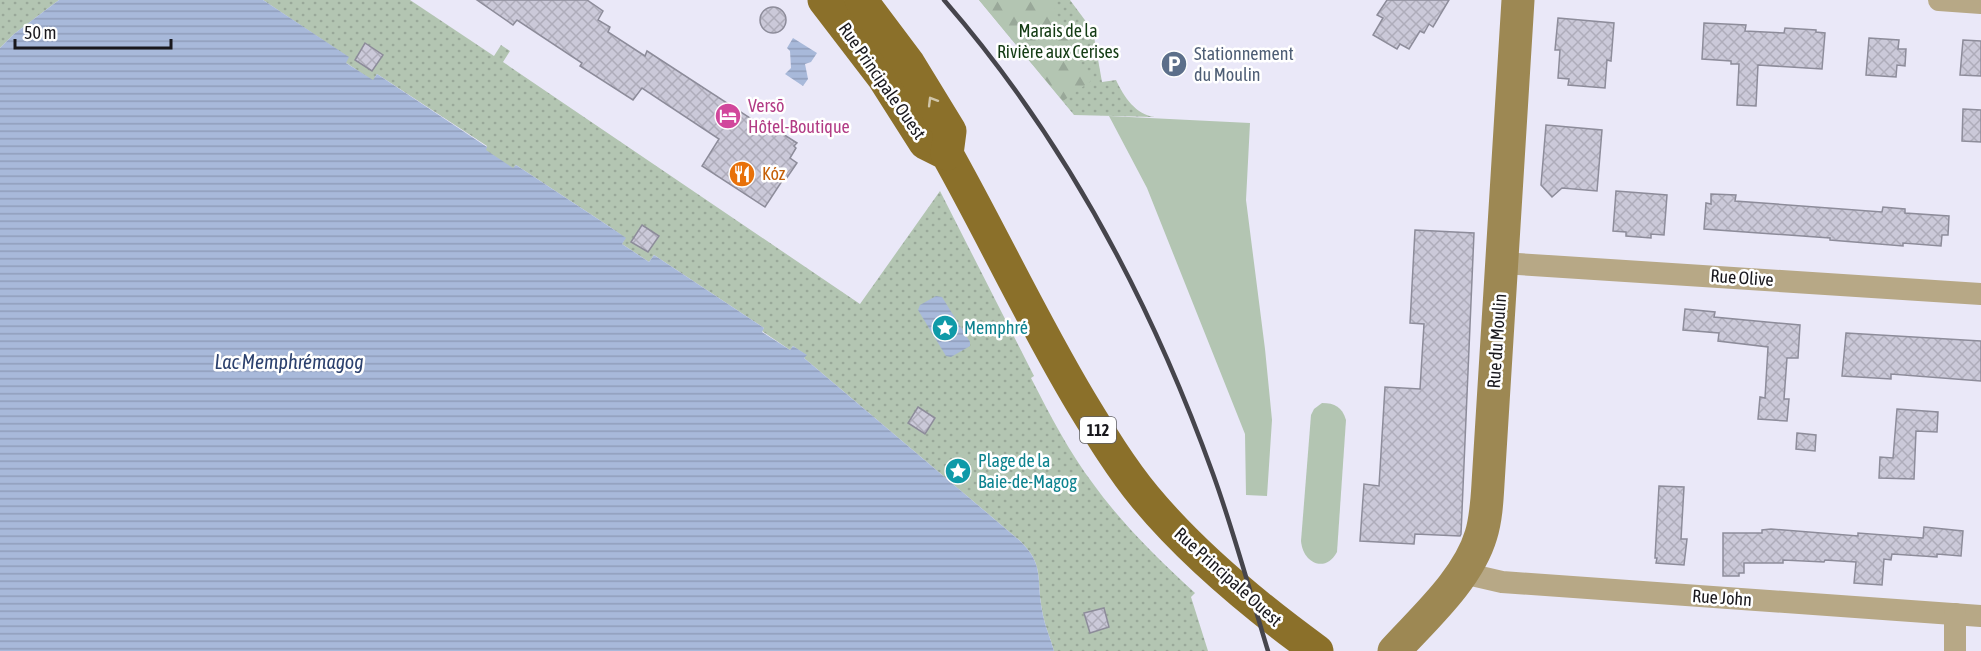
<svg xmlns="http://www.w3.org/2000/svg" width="1981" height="651" font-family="'Asap Condensed',sans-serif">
<defs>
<pattern id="grass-dots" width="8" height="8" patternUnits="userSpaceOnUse" patternTransform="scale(1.5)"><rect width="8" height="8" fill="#b3c5b2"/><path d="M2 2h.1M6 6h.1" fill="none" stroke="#99a899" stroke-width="1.8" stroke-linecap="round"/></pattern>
<pattern id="forest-firs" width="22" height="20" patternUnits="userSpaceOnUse" patternTransform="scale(1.5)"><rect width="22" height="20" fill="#b3c5b2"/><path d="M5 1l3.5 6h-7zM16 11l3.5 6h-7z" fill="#99a899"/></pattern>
<pattern id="water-rules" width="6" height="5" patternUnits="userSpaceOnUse" patternTransform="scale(1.5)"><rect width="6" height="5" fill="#a8b9da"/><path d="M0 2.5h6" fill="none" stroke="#909ebb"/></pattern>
<pattern id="building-cross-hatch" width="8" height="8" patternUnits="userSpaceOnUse" patternTransform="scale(1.5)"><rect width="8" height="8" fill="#cbc9d9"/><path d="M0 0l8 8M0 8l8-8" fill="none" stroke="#aeacba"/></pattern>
</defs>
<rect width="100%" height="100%" fill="#eae8f8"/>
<g fill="url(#grass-dots)">
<polygon points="0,0 59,0 14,34 0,48"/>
<path d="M 263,0 L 410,0 L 494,56 L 501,45 L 510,51 L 503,62 L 860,304 L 940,191 L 1034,376 L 1031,378 C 1050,415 1069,452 1094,485 C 1123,525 1159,560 1195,593 L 1191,597 L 1208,651 L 1054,651 C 1050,637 1044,624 1042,610 C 1036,579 1045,564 1019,540 L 804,358 L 806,355 L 793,346 L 790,350 L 762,331 L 764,328 L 654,255 L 649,262 L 622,244 L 625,238 L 613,229 L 516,165 L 513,169 L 485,150 L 487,146 L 377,74 L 373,81 L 345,62 L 348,57 Z"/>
<path d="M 979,0 L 1070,0 L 1093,31 L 1102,82 L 1116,80 C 1124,97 1136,115 1155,117 L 1074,115 Z"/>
</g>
<path fill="url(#forest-firs)" d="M 979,0 L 1052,0 C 1061,29 1075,55 1091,81 L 1063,101 Z"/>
<g fill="#b3c5b2">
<polygon points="1109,116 1250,123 1246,200 1265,349 1272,420 1267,496 1246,495 1245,434 1147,188"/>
<path d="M 1322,403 C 1335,403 1342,407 1346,420 L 1337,552 C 1326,573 1303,564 1301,541 L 1311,415 L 1314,409 Z"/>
</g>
<g fill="url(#water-rules)">
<path d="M 59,0 L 263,0 L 349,57 L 346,63 L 373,80 L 377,74 L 487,147 L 486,150 L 513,168 L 516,165 L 613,229 L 626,238 L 622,244 L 649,262 L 654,255 L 764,328 L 762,332 L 790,350 L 793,346 L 807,355 L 804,358 L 1019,540 C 1045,564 1036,579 1042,610 C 1044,624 1050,637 1054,651 L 0,651 L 0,48 L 14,34 Z"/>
<polygon points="793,38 817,53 811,62 805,64 808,79 803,86 785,74 791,68 790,51 787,48"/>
<polygon points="936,296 942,297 970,342 970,346 951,357 946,356 918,310 920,305"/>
</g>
<g fill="url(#building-cross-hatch)" stroke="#8d8c9a" stroke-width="1.5">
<polygon points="477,0 587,0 603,11 598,20 610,27 608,32 645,56 647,51 759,124 761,120 797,143 794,146 796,148 790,158 797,163 786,179 784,178 765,207 702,166 719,139 642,88 633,100 580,66 582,63 517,20 513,25"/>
<polygon points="1387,0 1449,0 1433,27 1429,24 1424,33 1420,31 1409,49 1400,44 1397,49 1373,35 1383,18 1377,15"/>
<circle cx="773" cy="20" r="13"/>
<polygon points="1558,18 1614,23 1611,61 1607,60 1605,88 1568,85 1569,79 1558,78 1560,50 1555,50"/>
<polygon points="1704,23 1746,25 1745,31 1784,33 1785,28 1816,30 1816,32 1825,33 1822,69 1758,65 1756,106 1737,105 1739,64 1731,64 1731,61 1702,59"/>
<polygon points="1869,38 1899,40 1898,49 1906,49 1905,66 1897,65 1896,77 1866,75"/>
<polygon points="1963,40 1981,41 1981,76 1960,75"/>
<polygon points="365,43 383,55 372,71 355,60"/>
<polygon points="1963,109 1981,110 1981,142 1962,141"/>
<polygon points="1546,125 1602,130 1597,191 1562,188 1552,197 1541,185"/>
<polygon points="1616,191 1667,195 1664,235 1651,234 1651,238 1626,236 1626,232 1613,231"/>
<polygon points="1711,194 1736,195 1735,201 1882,212 1883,207 1905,209 1905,213 1949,216 1948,235 1942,235 1941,246 1903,243 1903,246 1830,240 1830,238 1704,229 1706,203 1711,204"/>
<polygon points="642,225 659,236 648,252 631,242"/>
<polygon points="1415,230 1474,233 1461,534 1460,536 1415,534 1414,544 1360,541 1364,484 1379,486 1385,387 1420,389 1424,324 1410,323"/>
<polygon points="1685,309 1715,312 1714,317 1800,325 1798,358 1787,358 1784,399 1789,399 1787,421 1758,419 1760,397 1765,398 1768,347 1718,341 1719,333 1683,330"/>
<polygon points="1846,333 1981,341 1981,381 1891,374 1891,379 1842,376"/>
<polygon points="918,407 935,418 925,434 908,423"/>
<polygon points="1897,409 1938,412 1937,432 1916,431 1914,479 1879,478 1880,457 1893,458"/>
<polygon points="1797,433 1816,435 1815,451 1796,449"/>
<polygon points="1659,486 1684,487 1681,539 1687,539 1684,565 1656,563 1657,558 1655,558"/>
<polygon points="1924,527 1963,531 1961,556 1937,554 1937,557 1892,554 1891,560 1884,559 1882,585 1854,583 1856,562 1825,560 1824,562 1783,560 1783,563 1744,563 1744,573 1739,573 1739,576 1723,576 1723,533 1762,533 1762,530 1771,529 1858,536 1858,533 1923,538"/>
<polygon points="1104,608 1109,627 1090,633 1084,613"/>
</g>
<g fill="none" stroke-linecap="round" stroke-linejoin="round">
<g stroke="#b7a886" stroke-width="22">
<polyline points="1939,0 1981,3"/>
<polyline points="1502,263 1981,294"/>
<polyline points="1464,571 1476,576 1502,582 1981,616"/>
<polyline points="1955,614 1955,651"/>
</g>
<path stroke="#9d8853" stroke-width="33" d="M 1394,651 C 1424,618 1468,579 1481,535 C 1486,519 1487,501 1488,484 L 1518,0"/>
<g stroke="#8b702a" stroke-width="33">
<path d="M 824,0 L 883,77 L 925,143 L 947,154 C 993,236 1033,322 1081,402 C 1101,435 1121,468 1145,497 C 1194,556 1255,606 1317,651"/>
<polyline points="861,0 909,64 950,131 947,154"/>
</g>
<path stroke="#46454c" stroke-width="4.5" d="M 944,0 C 1064,138 1151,302 1213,474 C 1234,532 1250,592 1268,651"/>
</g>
<defs><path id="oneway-chevron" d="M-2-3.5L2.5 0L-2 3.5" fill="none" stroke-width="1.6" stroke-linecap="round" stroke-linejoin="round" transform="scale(1.5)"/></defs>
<use stroke="#d1c6aa" href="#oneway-chevron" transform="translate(932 101) rotate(-121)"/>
<defs>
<symbol id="parking-disc" viewBox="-11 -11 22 22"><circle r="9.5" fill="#5c6f8a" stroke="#fff"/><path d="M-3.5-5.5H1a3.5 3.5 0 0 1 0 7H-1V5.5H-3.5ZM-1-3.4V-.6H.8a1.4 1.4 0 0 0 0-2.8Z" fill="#fff"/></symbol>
<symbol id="hotel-disc" viewBox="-11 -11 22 22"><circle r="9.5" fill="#d1479c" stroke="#fff"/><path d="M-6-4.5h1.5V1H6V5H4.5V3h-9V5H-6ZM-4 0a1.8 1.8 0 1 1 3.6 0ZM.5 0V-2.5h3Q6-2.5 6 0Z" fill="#fff"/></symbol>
<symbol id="restaurant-disc" viewBox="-11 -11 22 22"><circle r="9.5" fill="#e8710a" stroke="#fff"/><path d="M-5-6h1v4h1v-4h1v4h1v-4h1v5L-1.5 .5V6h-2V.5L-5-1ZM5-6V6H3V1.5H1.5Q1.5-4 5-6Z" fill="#fff"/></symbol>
<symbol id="sight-disc" viewBox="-11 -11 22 22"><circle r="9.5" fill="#0f9aa8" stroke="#fff"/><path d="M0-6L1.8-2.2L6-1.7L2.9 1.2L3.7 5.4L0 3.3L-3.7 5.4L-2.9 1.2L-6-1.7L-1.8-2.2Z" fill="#fff"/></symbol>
</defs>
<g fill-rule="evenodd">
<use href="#parking-disc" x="1159" y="49" width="30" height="30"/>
<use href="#hotel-disc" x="713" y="101" width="30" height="30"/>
<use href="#restaurant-disc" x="727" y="159" width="30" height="30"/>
<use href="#sight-disc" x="930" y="313" width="30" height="30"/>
<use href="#sight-disc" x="943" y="456" width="30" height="30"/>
</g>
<g text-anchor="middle" stroke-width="5" stroke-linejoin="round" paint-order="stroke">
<rect fill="#fff" stroke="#5e5d61" stroke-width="1.5" x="1080" y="417" width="36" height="26" rx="4.5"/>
<g font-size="16" font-weight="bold" fill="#19181d">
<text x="1098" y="436">112</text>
</g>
<g font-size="18" fill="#133b13" stroke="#fff">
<text x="1058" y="37">Marais de la<tspan x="1058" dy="21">Rivière aux Cerises</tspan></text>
</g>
<g font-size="18" fill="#4e5e75" stroke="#fff" text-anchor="start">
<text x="1194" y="60">Stationnement<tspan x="1194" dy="21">du Moulin</tspan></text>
</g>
<g font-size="18" fill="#19181d" stroke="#fff">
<text transform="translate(882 81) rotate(55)" y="6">Rue Principale Ouest</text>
<text transform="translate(1742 278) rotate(4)" y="6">Rue Olive</text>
<text transform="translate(1497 341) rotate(-86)" y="6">Rue du Moulin</text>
<text transform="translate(1228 577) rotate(42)" y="6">Rue Principale Ouest</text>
<text transform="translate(1722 598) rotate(4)" y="6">Rue John</text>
</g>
<g font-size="18" fill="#b23c85" stroke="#fff" text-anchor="start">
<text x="748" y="112">Versō<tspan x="748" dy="21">Hôtel-Boutique</tspan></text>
</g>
<g font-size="18" fill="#c56008" stroke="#fff" text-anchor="start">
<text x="762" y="180">Kóz</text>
</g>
<g font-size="18" fill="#0d838f" stroke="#fff" text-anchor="start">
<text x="964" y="334">Memphré</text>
<text x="978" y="467">Plage de la<tspan x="978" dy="21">Baie-de-Magog</tspan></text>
</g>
<g font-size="20" font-style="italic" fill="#2c416e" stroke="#fff">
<text x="289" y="369">Lac Memphrémagog</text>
</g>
</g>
<path d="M15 39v9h156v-9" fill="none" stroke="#19181d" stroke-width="3"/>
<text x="24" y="39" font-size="18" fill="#19181d" stroke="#ffffff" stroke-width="4.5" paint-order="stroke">50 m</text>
</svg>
